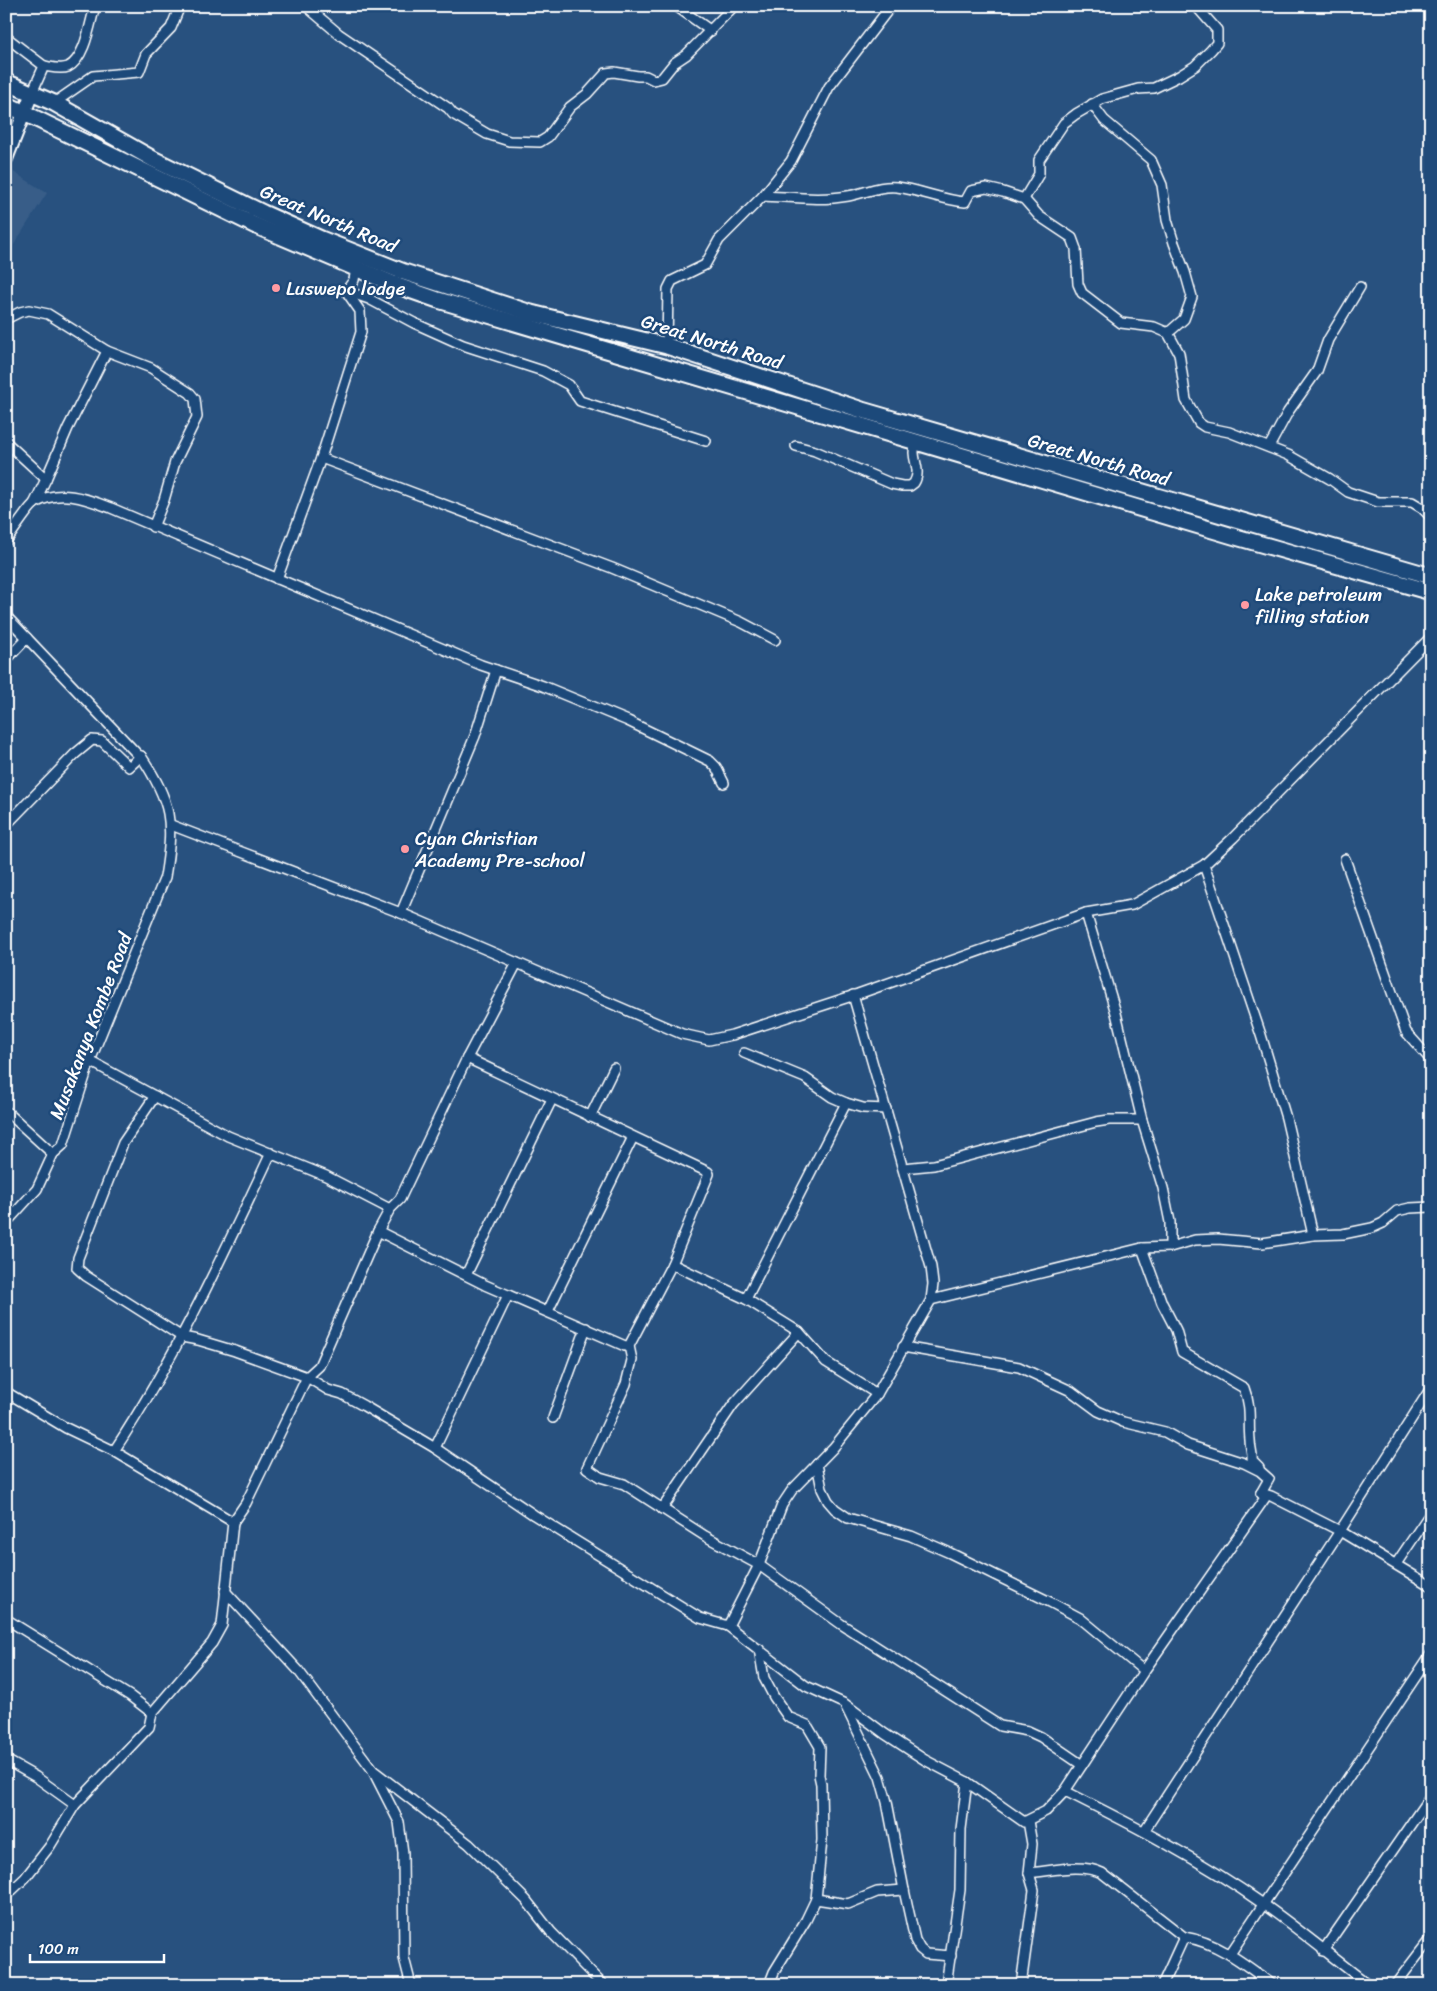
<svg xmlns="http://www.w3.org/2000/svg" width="1437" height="1991" font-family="Sriracha,sans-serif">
<rect width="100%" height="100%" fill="#28517f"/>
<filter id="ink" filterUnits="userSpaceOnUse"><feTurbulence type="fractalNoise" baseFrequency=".02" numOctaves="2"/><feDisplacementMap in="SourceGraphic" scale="10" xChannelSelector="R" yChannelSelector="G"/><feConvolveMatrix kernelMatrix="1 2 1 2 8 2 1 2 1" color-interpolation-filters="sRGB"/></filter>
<g filter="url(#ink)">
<polygon fill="#375d88" points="12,171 47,193 6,257 6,180"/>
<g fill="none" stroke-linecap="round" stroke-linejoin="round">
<defs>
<g id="minor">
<polyline points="306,6 339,34 448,108 453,114 487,134 509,141 540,142 548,137 570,107 587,94 606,73 614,72 638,76 646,76 654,80 662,78 674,63 686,55 734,6"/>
<polyline points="676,6 711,31"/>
<polyline points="6,37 44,66 32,93"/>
<path d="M 44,66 C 51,67 61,70 68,67 C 85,59 90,23 95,6"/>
<polyline points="54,103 93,76 139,72 146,54 171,28 180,6"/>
<polyline points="1092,104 1104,120 1151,160 1162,185 1167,220 1174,243 1185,272 1192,297 1184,319 1168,333"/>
<path d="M 763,196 C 791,197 821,201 848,196 C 865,193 880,185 897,187 C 920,190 942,200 965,202 L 971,191 L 986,188 L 1003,192 L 1024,199 L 1039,216 L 1072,238 L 1076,249 L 1078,284 L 1082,293 L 1121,323 L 1154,327 L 1168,333 L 1179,353 L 1186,400 L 1199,423 L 1205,427 L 1229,432 L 1288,455 L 1330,479 L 1348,492 L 1378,502 L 1412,502 L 1422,508 L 1431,517"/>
<polyline points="1024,199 1039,174 1039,160 1064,123 1076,114 1102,99 1138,89 1154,88 1179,76 1195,66 1211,50 1217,43 1217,30 1196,6"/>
<polyline points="346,291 369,299 414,323 463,345 543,371 569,385 580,401 706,441"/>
<polyline points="6,319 20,312 29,310 48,314 107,351 151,368 190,393 195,399 197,417 175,462 164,500 153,527"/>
<polyline points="667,346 668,289 672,281 705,265 719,240 763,196 791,161 829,87 891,6"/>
<polyline points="6,442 46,479 34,504"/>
<path d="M 796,446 L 815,451 L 892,484 L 902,486 L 910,486 L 914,483 C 923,468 909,459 916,441"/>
<polyline points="1269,447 1288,412 1317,371 1328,340 1360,287"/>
<polyline points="321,458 612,568 741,622 775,640"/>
<polyline points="46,479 68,428 107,351"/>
<path d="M 6,541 C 13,532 28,508 35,503 C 60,488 87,499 111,508 L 481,665 L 543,686 L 628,721 L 710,761 L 716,767 L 724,783"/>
<polyline points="277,579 321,458 361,332 360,311 346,291 354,280 356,268"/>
<path d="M 6,616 L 139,756 L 141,756 C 172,803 174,822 165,877 L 90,1061 L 63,1145 L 53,1154 L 37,1189 L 6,1223"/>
<polyline points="6,660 27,638"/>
<polyline points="6,825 75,754 92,740 102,741 129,767 141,756"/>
<polyline points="171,825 401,913 682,1034 709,1040 732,1035 858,994 1086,913 1132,905 1204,865 1233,838 1431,637"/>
<polyline points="1345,859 1406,1032 1431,1060"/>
<polyline points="1204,865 1261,1035 1286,1118 1313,1235"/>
<polyline points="401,913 475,736 496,670"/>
<polyline points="1086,913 1116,1013 1142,1120 1163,1188 1170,1222 1170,1247"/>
<polyline points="744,1053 805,1078 832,1097 846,1103 863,1108 886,1109"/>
<polyline points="467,1058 708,1172 709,1174 672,1264 629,1346 632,1360 626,1384 587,1468 600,1477 624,1484 705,1536 759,1565 841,1624 1000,1726 1028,1731 1041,1737 1082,1765"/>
<polyline points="90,1061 228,1136 326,1176 390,1209"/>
<polyline points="155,1096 123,1143 78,1258 77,1268 86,1276 182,1337 198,1340 235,1351 307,1377 328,1390 342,1394 364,1406 435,1448 534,1515 700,1618 728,1626 806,1686 845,1704 885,1734 925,1760 967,1782 1024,1822 1046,1811 1065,1791 1144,1671 1265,1498 1261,1493"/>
<polyline points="6,1111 53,1154"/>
<polyline points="590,1117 614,1068"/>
<polyline points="903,1168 934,1165 1096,1122 1109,1120 1142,1120"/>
<polyline points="378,1231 485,1285 625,1346 629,1346"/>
<path d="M 1142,1248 L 1162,1303 L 1176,1330 L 1182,1352 L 1244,1388 C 1252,1409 1248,1420 1250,1440 C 1250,1448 1253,1453 1252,1461 L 1259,1468"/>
<polyline points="672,1264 746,1299 799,1332 826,1362 877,1394"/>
<polyline points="466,1275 552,1099"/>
<polyline points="746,1299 846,1103"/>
<polyline points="931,1300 1142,1248 1170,1247 1195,1240 1218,1239 1262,1243 1313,1235 1343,1234 1372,1228 1383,1223 1397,1211 1410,1208 1431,1207"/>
<polyline points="548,1311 633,1137"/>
<polyline points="903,1347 1019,1367 1071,1391 1098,1411 1123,1422 1165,1432 1188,1445 1244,1463 1260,1471 1269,1479 1261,1493"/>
<polyline points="6,1392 66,1428 114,1451 233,1522"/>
<polyline points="553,1418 586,1328"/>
<polyline points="435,1448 508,1295"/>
<path d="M 114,1451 C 176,1357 223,1255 271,1153"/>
<polyline points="817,1464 822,1489 828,1501 835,1509 848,1518 911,1536 950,1553 1050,1602 1080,1618 1144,1671"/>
<polyline points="1261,1493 1271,1496 1340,1531 1431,1586"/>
<polyline points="662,1509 733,1405 799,1332"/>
<polyline points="1396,1564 1431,1512"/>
<polyline points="225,1591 298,1670 372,1769 399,1822 403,1853 404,1958 411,1985"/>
<polyline points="6,1619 130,1696 152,1713"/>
<polyline points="728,1626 759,1565 782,1505 792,1490 833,1448 877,1394 931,1300 933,1284 931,1267 853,995"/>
<polyline points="759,1649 764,1678 774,1697 788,1717 807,1725 820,1747 819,1775 821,1784 822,1840 816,1899 806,1920 774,1972 769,1985"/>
<polyline points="846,1707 880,1777 887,1802 904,1890 915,1940 920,1949 926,1954 951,1956"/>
<polyline points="6,1760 36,1777 75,1805"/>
<polyline points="374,1771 469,1844 526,1900 551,1932 603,1985"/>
<path d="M 1065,1791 C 1133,1825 1201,1860 1263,1904 C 1299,1929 1333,1958 1369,1985"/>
<polyline points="1144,1831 1340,1531 1431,1388"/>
<path d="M 1029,1873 C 1052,1871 1080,1863 1102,1873 L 1184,1937 C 1218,1942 1246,1965 1273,1985"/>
<polyline points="6,1896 25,1878 50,1846 75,1805 149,1727 152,1713 212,1643 222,1625 233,1522 246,1503 307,1377 319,1366 378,1231 390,1209 400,1199 467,1058 517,963"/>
<polyline points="816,1899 848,1904 877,1892 904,1890"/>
<polyline points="1323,1951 1431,1795"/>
<polyline points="1230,1954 1431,1654"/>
<polyline points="946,1985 960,1890 961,1829 967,1782"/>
<polyline points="1021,1985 1034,1890 1029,1873 1032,1844 1028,1821"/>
<polyline points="1162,1985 1184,1937"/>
<polyline points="1254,1985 1261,1976"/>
<polyline points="1395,1985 1431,1938"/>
</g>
<polyline id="secondary" points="6,159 32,93"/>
<g id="trunk">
<polyline points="6,82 54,103 153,159 263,213 321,239 404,272 531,313 667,346 862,410 1431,576"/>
<polyline points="6,104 254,225 398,286 438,300 1236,537 1431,592"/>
</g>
</defs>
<use href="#minor" stroke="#fff" stroke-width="12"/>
<use href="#secondary" stroke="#fff" stroke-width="16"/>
<use href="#trunk" stroke="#fff" stroke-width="19"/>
<use href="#minor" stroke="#1f4a7a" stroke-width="9"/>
<use href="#secondary" stroke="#1f4a7a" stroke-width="12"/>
<use href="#trunk" stroke="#1f4a7a" stroke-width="15"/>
</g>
</g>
<g fill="#ff9aa2" stroke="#1f4a7a" stroke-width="2">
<circle cx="276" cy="288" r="5"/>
<circle cx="1245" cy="605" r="5"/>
<circle cx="405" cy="849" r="5"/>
</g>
<g text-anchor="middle" stroke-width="5" stroke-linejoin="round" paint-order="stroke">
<g font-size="19" fill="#fff" stroke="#1f4a7a">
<text transform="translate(329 218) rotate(23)" y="7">Great North Road</text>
<text transform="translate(712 341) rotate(17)" y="7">Great North Road</text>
<text transform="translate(1099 459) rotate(16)" y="7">Great North Road</text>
<text transform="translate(90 1026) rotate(-69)" y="7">Musakanya Kombe Road</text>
</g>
<g font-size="19" fill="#fff" stroke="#1f4a7a" text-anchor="start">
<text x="286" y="295">Luswepo lodge</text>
<text x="1255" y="601">Lake petroleum<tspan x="1255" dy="22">filling station</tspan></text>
<text x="415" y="845">Cyan Christian<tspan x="415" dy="22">Academy Pre-school</tspan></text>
</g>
</g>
<rect width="1437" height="1991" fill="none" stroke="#1f4a7a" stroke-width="25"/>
<rect x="12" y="12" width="1412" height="1966" fill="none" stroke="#fff" stroke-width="2" filter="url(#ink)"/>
<path d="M30 1954v8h134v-8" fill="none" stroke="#ffffff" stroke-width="2.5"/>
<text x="38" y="1954" font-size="15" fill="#ffffff" stroke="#1f4a7a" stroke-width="4" paint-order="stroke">100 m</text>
</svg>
